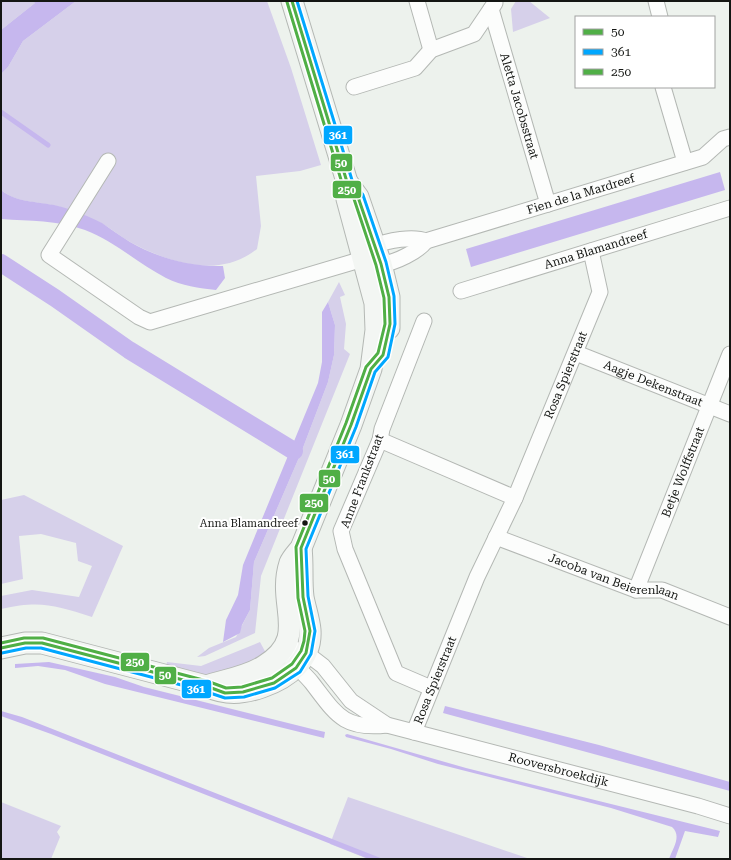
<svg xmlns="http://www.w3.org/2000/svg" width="731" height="860" font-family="'Roboto Serif',serif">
<rect width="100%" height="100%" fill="#edf2ed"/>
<g fill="#d6d0ea">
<polygon points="1,1 32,1 35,3 1,30"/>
<path d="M 76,1 L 267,1 L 291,68 L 321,165 L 300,171 L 256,176 L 261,226 L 257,249 C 220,279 170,263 132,243 C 121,237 112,229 101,223 C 90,218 78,214 67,209 C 46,201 19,205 1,190 L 1,74 L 8,67 L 23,41 Z"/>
<polygon points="516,1 529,1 550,18 513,32 511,9"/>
<polygon points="339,282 345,295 340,297 346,324 344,349 350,354 261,576 255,633 205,656 197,657 209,648 236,637 250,610 254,562 301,453 328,382 334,355 335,325 328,302"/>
<path d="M 24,495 L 123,546 L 92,617 C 55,605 40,600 1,609 L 1,596 L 32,590 L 79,597 L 92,566 L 78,561 L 76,543 L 41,534 L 19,536 L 23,579 L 1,584 L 1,500 Z"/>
<polygon points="260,642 267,655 226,674 198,675 166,666 167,662 201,666"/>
<polygon points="348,797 530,859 368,859 330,844"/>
<polygon points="1,802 61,826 57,832 60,837 51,859 1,859"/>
</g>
<g fill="#c6b7ee">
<polygon points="32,1 76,1 23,41 8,67 1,74 1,30 35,3"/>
<polygon points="720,172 725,190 471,267 466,249"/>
<path d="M 1,190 C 18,204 42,201 62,207 C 75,211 90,217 102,223 C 111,229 120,236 130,242 C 158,258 191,267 223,266 L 225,278 L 216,290 C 199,288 182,286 166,278 C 139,264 114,241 85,230 C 57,220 30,221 1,219 Z"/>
<polygon points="328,302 335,325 334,355 328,382 301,453 254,562 250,610 242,625 240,633 223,642 226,620 238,595 243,565 318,383 322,362 322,312"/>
<polygon points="49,662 115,677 144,687 312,729 325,732 324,738 105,684 65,670 38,666 15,668 15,664"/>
<polygon points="445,706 599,745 730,782 730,791 443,713"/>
<polygon points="1,711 22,717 383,859 369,859 51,734 1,716"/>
<path d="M 347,734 L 466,768 L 720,831 L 718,837 L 685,831 L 675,859 L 669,859 C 673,848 682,836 672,827 L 611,808 L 438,764 L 391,749 L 346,737 L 345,735 Z"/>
</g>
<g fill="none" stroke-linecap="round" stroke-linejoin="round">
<polyline stroke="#c6b7ee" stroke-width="5" points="1,112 48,145"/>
<polyline stroke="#c6b7ee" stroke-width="18" points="1,263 55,298 129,350 294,451"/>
<defs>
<g id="minor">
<polyline points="417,1 431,50"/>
<polyline points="656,1 660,17"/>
<path id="s1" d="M 491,9 L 548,204"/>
<polyline points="354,87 415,68 431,50 474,34 495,3"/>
<polyline points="663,87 685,162"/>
<path d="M 108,161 L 49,255 L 139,317 L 150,322 L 363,259 C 368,261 376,265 382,264 C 395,263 419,251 426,241"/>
<path id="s2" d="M 369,253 C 371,250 373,247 376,246 C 387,240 414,236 426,241 L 703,157 L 723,139 L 730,137"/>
<path id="s3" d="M 461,291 L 730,208"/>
<polyline points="424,321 382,429 380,440 341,531 345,549 396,673 431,688"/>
<path id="s4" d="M 576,353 L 730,414"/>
<polyline points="380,440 515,498"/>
<path id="s5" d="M 496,537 L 636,590 L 662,590 L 730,617"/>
<path id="s6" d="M 636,590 L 730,354"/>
<path id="s7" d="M 286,646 L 306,653 L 323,666 L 351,701 L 387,725 L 698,806 L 730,816"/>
<path d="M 292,659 C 297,669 305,674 312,683 C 336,714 343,730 387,725"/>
<path id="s8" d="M 414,732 L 477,577 L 515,498 L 600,292 L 591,251"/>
</g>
<g id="secondary">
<polyline points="292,1 347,182 358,197 381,264 389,297 389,328"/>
<path d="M 1,648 L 25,643 L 42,643 L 206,686 C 226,695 242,694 262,687 C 288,678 312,660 310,630 C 309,619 305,608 303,597 C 301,581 303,564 301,548"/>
<path d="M 206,686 C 225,680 247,677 264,666 C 311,637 276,606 290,563 C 292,558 297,553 301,548 L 351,425 L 371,369 L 376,330 L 375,303 L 347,199 L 347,182"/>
</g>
</defs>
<use href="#minor" stroke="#b4b8b4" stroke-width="17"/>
<use href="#secondary" stroke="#b4b8b4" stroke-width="23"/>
<use href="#minor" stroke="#fcfdfc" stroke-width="15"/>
<use href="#secondary" stroke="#f3f6f3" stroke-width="21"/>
<defs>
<polyline id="bus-1" points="1,648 25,643 42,643 206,686 225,693 243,692 274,683 296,668 306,653 310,631 303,597 301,548 351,425 371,369 383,355 390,324 389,297 381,264 358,197 347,182 292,1"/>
<polyline id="bus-2" points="2,653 26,648 41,648 204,691 225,698 244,697 275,688 300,672 311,654 315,631 308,596 306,549 356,427 375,372 388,357 395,324 394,296 386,262 363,195 352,180 297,1"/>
<polyline id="bus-3" points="1,643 24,638 43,638 207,681 226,688 242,687 272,678 292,664 301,651 304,641 305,631 298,598 296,547 346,423 366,367 378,353 385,324 384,298 376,265 354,199 342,183 287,2"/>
</defs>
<use href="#bus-1" stroke="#fff" stroke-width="6"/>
<use href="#bus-2" stroke="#fff" stroke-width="6"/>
<use href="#bus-3" stroke="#fff" stroke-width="6"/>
<use href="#bus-1" stroke="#50af46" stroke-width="3"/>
<use href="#bus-2" stroke="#00a7ff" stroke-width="3"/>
<use href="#bus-3" stroke="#50af46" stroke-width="3"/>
</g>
<circle fill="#141613" stroke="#fff" stroke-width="1.5" cx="305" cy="523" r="3.5"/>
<g text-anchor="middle" stroke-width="4" stroke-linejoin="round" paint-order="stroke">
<g font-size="11" fill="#141613" stroke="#fff" text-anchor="end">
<text x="298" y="527">Anna Blamandreef</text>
</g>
<g font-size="12" fill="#141613" stroke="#fff">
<text dy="4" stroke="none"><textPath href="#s1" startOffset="101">Aletta Jacobsstraat</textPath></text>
<text dy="4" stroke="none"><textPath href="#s2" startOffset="223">Fien de la Mardreef</textPath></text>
<text dy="4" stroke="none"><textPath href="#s3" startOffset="141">Anna Blamandreef</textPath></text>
<text dy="4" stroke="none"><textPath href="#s8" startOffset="388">Rosa Spierstraat</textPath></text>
<text dy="4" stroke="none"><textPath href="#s4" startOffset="83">Aagje Dekenstraat</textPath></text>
<text dy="4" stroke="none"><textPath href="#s6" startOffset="127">Betje Wolffstraat</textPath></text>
<text transform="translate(362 481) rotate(-69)" y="4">Anne Frankstraat</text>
<text dy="4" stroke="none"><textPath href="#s5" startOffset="125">Jacoba van Beierenlaan</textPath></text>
<text dy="4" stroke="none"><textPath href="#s8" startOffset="56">Rosa Spierstraat</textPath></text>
<text dy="4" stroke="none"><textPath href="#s7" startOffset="308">Rooversbroekdijk</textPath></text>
</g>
</g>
<g stroke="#fff" stroke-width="1.5">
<rect x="323" y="125" width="30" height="20" rx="4" fill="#00a7ff"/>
<rect x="330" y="153" width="23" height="19" rx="4" fill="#50af46"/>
<rect x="332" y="180" width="30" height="19" rx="4" fill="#50af46"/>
<rect x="330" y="445" width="30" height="19" rx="4" fill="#00a7ff"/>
<rect x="318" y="469" width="23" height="19" rx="4" fill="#50af46"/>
<rect x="299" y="493" width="30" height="20" rx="4" fill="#50af46"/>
<rect x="120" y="652" width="30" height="20" rx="4" fill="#50af46"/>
<rect x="154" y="666" width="23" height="19" rx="4" fill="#50af46"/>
<rect x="181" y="679" width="31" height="20" rx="4" fill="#00a7ff"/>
</g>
<g font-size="11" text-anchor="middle" font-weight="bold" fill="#fff">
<text x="338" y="139">361</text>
<text x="341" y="167">50</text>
<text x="347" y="194">250</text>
<text x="345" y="458">361</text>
<text x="329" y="483">50</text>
<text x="314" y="507">250</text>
<text x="135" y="666">250</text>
<text x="165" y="679">50</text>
<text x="196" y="693">361</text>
</g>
<rect width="731" height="860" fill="none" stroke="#141613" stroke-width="4"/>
<rect x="575" y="16" width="140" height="72" fill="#ffffff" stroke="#a1a2a1"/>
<rect x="583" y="29" width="20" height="6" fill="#50af46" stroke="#a1a2a1"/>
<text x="611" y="36" font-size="12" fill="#141613">50</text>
<rect x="583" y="49" width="20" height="6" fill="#00a7ff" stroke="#a1a2a1"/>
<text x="611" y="56" font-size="12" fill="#141613">361</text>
<rect x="583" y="69" width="20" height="6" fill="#50af46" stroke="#a1a2a1"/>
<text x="611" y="76" font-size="12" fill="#141613">250</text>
</svg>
